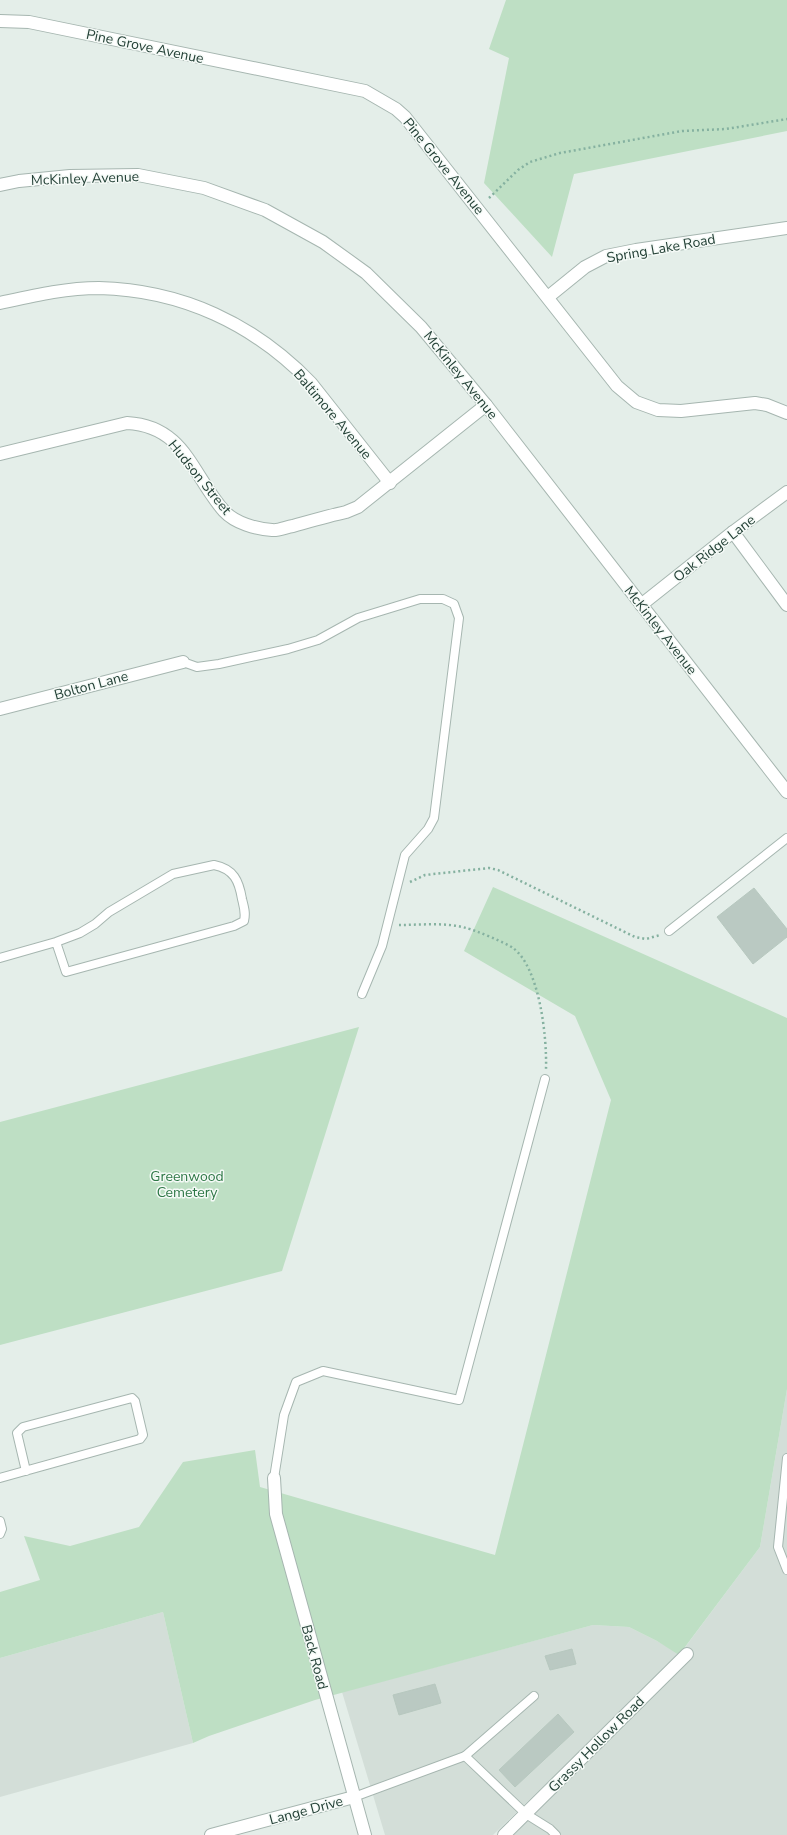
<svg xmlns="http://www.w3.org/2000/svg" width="787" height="1835" font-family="'Nunito Sans',sans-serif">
<rect width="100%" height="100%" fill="#e4eee9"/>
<g fill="#d3ded8">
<polygon points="787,1389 787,1835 502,1835 662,1672 493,1835 385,1835 342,1692 593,1625 629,1627 657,1641 680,1654 760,1547"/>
<polygon points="163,1612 193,1743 0,1797 0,1658"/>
</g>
<g fill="#bedfc4">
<polygon points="506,0 787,0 787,131 574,174 552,257 484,183 509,58 489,49"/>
<polygon points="493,887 787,1018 787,1389 760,1547 679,1655 657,1641 629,1627 593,1625 315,1700 209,1736 193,1743 163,1612 0,1658 0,1592 40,1580 24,1536 70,1546 139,1527 183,1462 255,1450 260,1487 495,1555 611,1100 575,1016 464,951"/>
<polygon points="359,1027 282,1271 0,1345 0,1122"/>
</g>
<g fill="#bac9c2" stroke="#b7c8bf">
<polygon points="754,888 787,929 787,937 753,964 717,917"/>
<polygon points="572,1649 576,1664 550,1670 545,1656"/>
<polygon points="435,1684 441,1703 399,1715 393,1695"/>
<polygon points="558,1714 574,1732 515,1787 499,1770"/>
</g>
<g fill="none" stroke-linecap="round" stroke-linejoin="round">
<defs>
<g id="service">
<polyline points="183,662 197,667 219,664 288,649 318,640 358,618 420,599 443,599 454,604 459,618 434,818 428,829 405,855 382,946 362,994"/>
<polyline points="669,931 787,838"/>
<path d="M 0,958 L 56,942 L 80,933 L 95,924 L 109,912 L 173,874 L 214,865 C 234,869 239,881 242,899 C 244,907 246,913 244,921 L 234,926 L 66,972 L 56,942"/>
<polyline points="787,1458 778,1547 787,1570"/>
<polyline points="0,1478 140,1439 143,1435 135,1401 132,1398 23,1427 17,1433 26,1471"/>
<polyline points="274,1478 284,1415 296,1382 323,1371 459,1400 545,1079"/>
<polyline points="0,1521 2,1529 0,1534"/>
<polyline points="534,1696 465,1756 526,1814 550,1829 556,1835"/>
<polyline points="354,1797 465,1756"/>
</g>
<g id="minor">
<polyline points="0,21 29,22 365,91 396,109 405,117 617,386 636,402 658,410 681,411 755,403 767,405 787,413"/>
<polyline points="0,185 19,181 70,176 138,175 204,188 265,210 323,242 366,273 421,327 486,405 787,792"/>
<polyline points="548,297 585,267 606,256 636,250 787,228"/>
<path d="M 0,303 C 32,296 65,288 99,288 C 182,290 254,324 311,383 L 390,483"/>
<path d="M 0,454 L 127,423 C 185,426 192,475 224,511 C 235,523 256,529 272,530 C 278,531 286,527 293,526 C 311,521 328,516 346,512 L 358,507 L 486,405"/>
<polyline points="733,532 787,605"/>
<polyline points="641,605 733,532 787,492"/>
<polyline points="0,709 183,662"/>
<polyline points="274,1478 276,1514 365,1835"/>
<polyline points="211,1835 354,1797"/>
<polyline points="504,1835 687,1654"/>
</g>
</defs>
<use href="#service" stroke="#a6b6b0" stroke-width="10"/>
<use href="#minor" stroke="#a6b6b0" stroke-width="14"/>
<g stroke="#85b1a0" stroke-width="2.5" stroke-dasharray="2 3" stroke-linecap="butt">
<polyline points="489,198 518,170 530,162 560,153 682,131 726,129 787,119"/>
<polyline points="410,882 425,875 489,868 498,870 635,937 646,939 660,935"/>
<path d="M 399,925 C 421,925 445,922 466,928 C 475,930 506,943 513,948 C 540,968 547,1038 546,1069"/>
</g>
<use href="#service" stroke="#fff" stroke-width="8"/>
<use href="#minor" stroke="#fff" stroke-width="12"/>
</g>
<g text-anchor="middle" stroke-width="3" stroke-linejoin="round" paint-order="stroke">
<g font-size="14" fill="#234036" stroke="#f5faf7">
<text transform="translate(145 46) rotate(12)" y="5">Pine Grove Avenue</text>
<text transform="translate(444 166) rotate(51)" y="5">Pine Grove Avenue</text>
<text transform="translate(85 178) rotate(-2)" y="5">McKinley Avenue</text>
<text transform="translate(661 248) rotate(-10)" y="5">Spring Lake Road</text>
<text transform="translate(461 375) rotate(51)" y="5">McKinley Avenue</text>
<text transform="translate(333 414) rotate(50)" y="5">Baltimore Avenue</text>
<text transform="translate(200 477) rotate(51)" y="5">Hudson Street</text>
<text transform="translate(714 548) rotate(-38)" y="5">Oak Ridge Lane</text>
<text transform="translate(661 630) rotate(52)" y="5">McKinley Avenue</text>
<text transform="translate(91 685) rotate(-15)" y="5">Bolton Lane</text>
<text transform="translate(315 1657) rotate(75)" y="5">Back Road</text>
<text transform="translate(596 1744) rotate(-45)" y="5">Grassy Hollow Road</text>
<text transform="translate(306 1810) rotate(-15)" y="5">Lange Drive</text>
</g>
<g font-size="14" fill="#2d7745" stroke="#f5faf7">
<text x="187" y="1181">Greenwood<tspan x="187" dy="16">Cemetery</tspan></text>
</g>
</g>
</svg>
